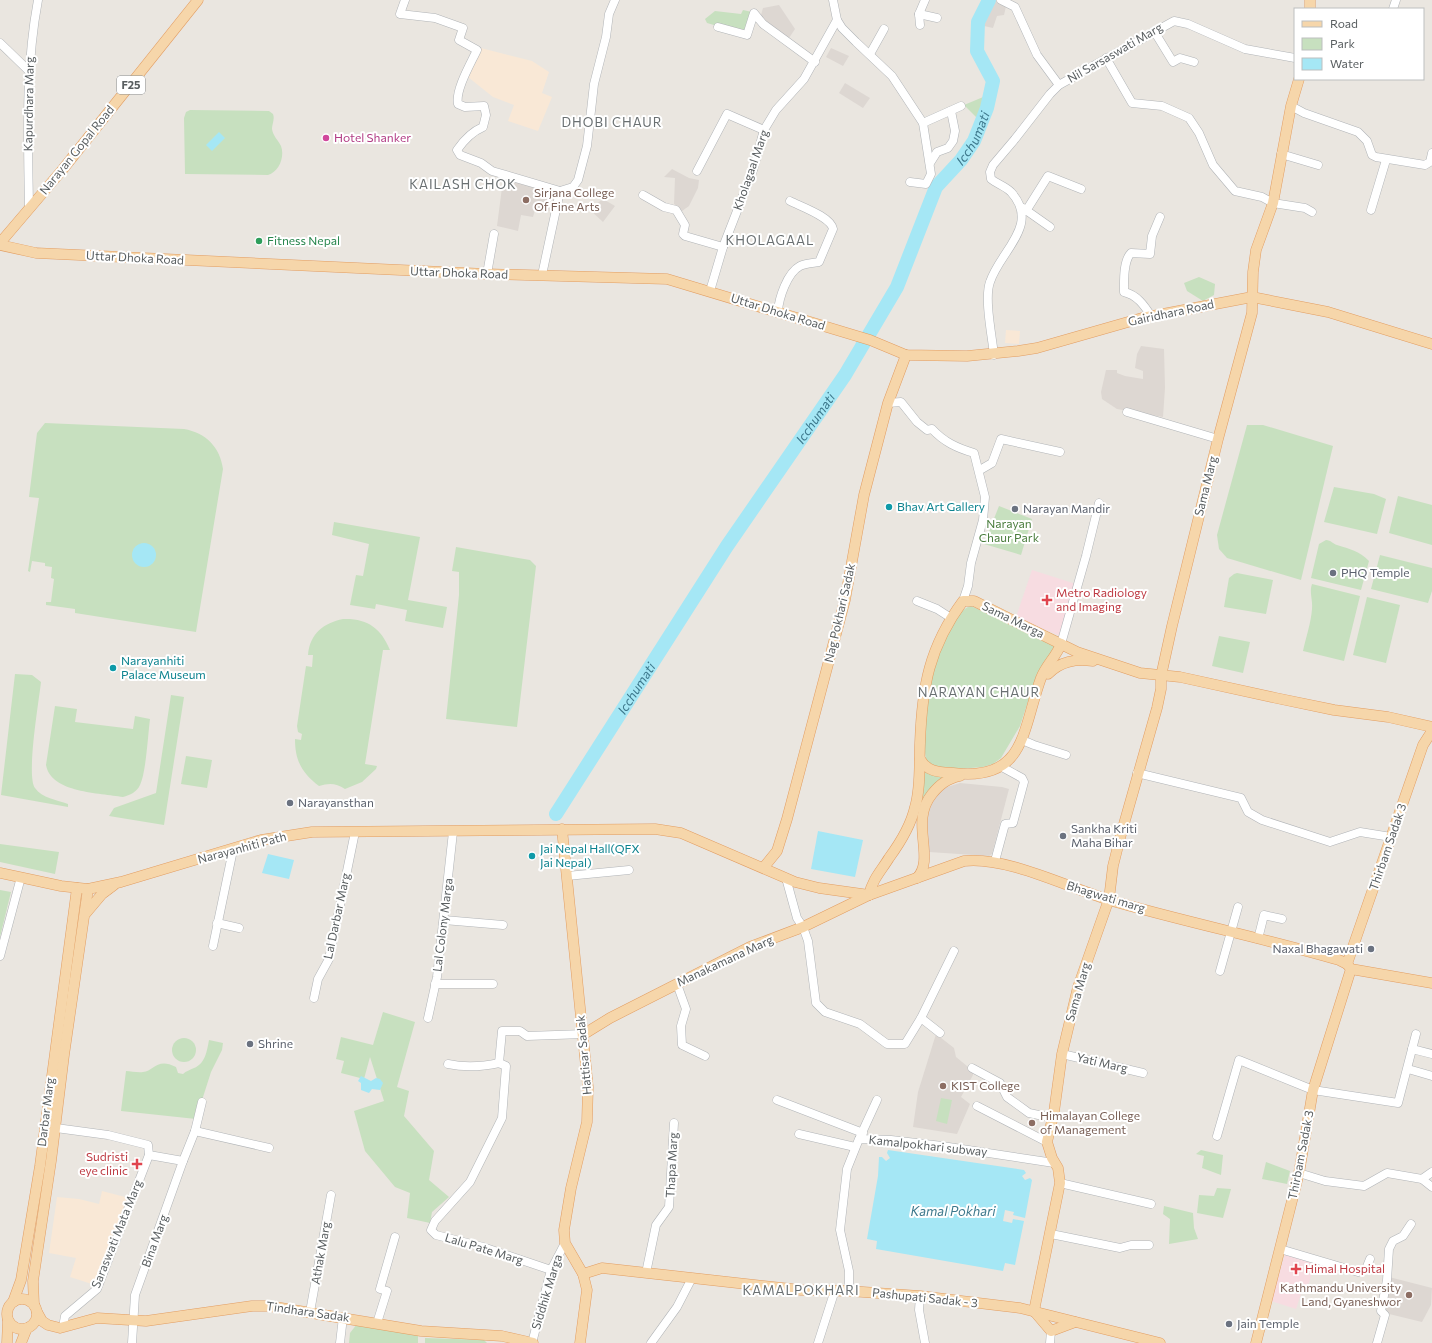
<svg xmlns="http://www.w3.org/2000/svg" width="1432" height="1343" font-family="Commissioner,sans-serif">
<rect width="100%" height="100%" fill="#eae6e0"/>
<g fill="#f9e8d6">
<polygon points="481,48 532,61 549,72 542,93 552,97 538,131 508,121 514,105 493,97 468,77"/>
<polygon points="1006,330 1020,331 1019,344 1005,343"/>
<polygon points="102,1191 129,1198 95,1285 70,1277 76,1258 49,1253 57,1197 79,1199 99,1204"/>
</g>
<g fill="#ddd7d2">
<polygon points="990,0 1007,2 1004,15 997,16 993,28 984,26 981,17 987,3"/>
<polygon points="779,5 795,29 787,41 759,22 763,8"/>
<polygon points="831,48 849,56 843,66 826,57"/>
<polygon points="845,83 870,98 863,108 839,93"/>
<polygon points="672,169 689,178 699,180 698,188 689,206 682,211 674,204 675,178 664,177"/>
<polygon points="503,180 552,191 552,211 535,210 533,217 521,215 518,231 497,226"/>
<polygon points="603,199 615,206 603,222 589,209"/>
<polygon points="1141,346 1164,349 1165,388 1163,417 1117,409 1102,399 1101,392 1106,370 1117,370 1117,373 1125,376 1143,379 1143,371 1135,368 1137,354"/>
<polygon points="960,783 1002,787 1009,789 992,854 989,856 929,852 925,823 931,798 947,787"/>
<polygon points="936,1034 954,1048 956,1057 973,1071 973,1075 961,1097 970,1104 957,1134 913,1127 918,1092"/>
<polygon points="1389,1277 1432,1288 1431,1305 1422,1322 1385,1313 1382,1310"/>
</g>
<g fill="#f7dce1">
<polygon points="1032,570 1076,584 1062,637 1016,617"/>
<polygon points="1286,1251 1316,1256 1309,1283 1303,1288 1296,1309 1271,1301"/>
</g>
<g fill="#c7e0bf">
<polygon points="743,10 752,12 745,34 707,23 705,19 715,11 741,14"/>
<polygon points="988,95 980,121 964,105"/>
<path d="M 190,110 L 269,111 L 273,114 C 275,119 272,124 272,129 C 273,136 278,140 281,146 C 285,157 279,172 268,175 L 185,174 L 184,118 L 186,112 Z"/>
<polygon points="1199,277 1215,284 1214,295 1203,301 1187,291 1184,283"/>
<path d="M 45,423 L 184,429 C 206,433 220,447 223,469 L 196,632 L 75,613 L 75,609 L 46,605 L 46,602 L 51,602 L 54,579 L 51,578 L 52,567 L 45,566 L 45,563 L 32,561 L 30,572 L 28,571 L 39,498 L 29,497 L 37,433 Z"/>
<polygon points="1247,425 1263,425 1333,446 1301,580 1227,558 1219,549 1217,535"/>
<polygon points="1334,487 1374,494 1386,499 1377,534 1324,522"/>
<polygon points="1398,496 1432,505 1432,545 1389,533"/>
<polygon points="999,506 1032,519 1021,555 984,544"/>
<polygon points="334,522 420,537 408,600 447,607 443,628 405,621 407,610 376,604 375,609 350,605 356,575 363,576 369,544 332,535"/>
<path d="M 1326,540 C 1331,540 1333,544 1337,545 C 1350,549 1359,551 1369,561 L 1361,590 L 1311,578 L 1319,544 Z"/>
<polygon points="456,547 530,560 536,566 517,727 446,719 459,595 459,572 452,571"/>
<polygon points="1380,555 1432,568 1432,591 1428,603 1371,589"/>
<polygon points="1237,573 1273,580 1266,614 1224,607 1229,578 1234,574"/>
<path d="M 1312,584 L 1360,596 L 1344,661 L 1303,651 C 1306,637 1311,623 1312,609 C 1313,600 1309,592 1312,584 Z"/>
<polygon points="1367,597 1400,605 1386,663 1353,655"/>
<path d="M 971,606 L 1053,644 L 1056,647 L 1037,674 L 1020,726 L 1001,758 L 993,764 L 983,767 L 945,770 L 928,766 C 920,744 925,690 933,666 C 937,653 946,638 953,625 C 958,617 962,608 971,606 Z"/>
<path d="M 343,619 C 367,618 381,628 390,650 L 383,650 L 365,764 L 377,766 L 376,769 L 362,782 L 345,789 C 336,783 329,783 319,786 C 302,773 295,761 295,739 L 301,740 L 302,734 L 298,732 L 297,726 L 306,666 L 312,667 L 313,655 L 308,655 C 310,633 324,623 343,619 Z"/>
<polygon points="1219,636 1250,642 1243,673 1212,666"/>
<path d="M 15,674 L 32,675 L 41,682 C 39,700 26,777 35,788 C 42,798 57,800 68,804 L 68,807 L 1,795 Z"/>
<polygon points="171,695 184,697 164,825 109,816 114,808 156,793"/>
<path d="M 55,706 L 77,709 L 75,722 L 133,729 L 135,716 L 150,719 C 148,734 146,773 140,785 C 137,792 130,795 123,797 C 100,793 51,793 46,765 Z"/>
<polygon points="186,756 212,760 207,788 181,784"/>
<polygon points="923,771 953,775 921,809"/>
<polygon points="0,844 59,852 55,874 0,862"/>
<polygon points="0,890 11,892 0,937"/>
<polygon points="383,1012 415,1022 397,1087 409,1091 404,1116 434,1151 429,1180 449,1197 432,1212 430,1223 407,1218 410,1193 395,1187 365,1151 354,1111 384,1101 370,1057 364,1079 341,1073 344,1061 336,1059 341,1037 373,1045"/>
<circle cx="184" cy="1050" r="12"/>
<path d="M 209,1040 L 223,1043 L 222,1050 L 211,1072 L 196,1119 L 121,1111 L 126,1071 C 131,1071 138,1073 143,1072 C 154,1071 157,1057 176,1067 L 178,1073 L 183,1074 C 186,1071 190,1070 194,1068 C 205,1064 207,1051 209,1040 Z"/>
<polygon points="941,1098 952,1100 947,1124 936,1121"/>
<polygon points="1201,1150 1223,1155 1221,1175 1202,1168 1204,1156 1196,1154"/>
<polygon points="1266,1162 1290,1171 1287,1184 1262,1179"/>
<polygon points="1217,1188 1231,1189 1223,1218 1197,1213 1199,1195 1214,1196"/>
<polygon points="1164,1206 1193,1213 1194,1228 1198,1239 1169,1244 1170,1219 1163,1214"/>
<polygon points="357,1324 418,1335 418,1343 349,1343 350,1333"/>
<polygon points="425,1338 484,1340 487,1343 425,1343"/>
</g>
<g fill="#a5e7f5">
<polygon points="219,132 225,138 212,151 206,145"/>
<circle cx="144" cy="555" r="12"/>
<polygon points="818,831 863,840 855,877 811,869"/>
<polygon points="268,854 294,860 289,879 262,873"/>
<polygon points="361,1076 371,1081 376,1078 380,1079 383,1083 380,1090 372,1089 369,1093 361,1090 361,1083 358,1081"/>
<polygon points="888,1150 1024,1170 1026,1173 1022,1176 1025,1180 1030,1178 1032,1180 1025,1218 1013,1215 1014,1212 1005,1210 1003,1221 1012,1223 1013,1219 1024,1221 1015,1265 1005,1263 1003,1271 876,1249 877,1241 867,1239 878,1176 879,1157 882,1157 886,1161 890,1158 887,1153"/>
</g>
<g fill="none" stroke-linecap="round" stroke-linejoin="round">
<path stroke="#a5e7f5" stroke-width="14" id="s1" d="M 556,814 L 727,546 L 845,375 L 897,287 L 936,187 L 961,160 L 974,141 L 987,108 L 993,81 L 977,51 L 978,22 L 989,0"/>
<defs>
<g id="minor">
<path d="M 405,0 L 400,14 L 435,18 L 463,28 L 459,40 L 477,50 C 471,63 455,90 458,104 L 465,107 L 484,106 L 486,115 L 483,127 C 471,132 464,140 457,150 L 460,155 L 481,163 L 492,171 L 560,191"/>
<polyline points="1001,0 1015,7 1037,55 1059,85 1174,21 1188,24 1245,49 1295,58"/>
<polyline points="1393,9 1396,0"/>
<polyline points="919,14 937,18"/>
<polyline points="837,20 842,28 856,42 892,76 923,123 931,174 926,184 910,182"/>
<polyline points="920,25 919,14 925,0"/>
<polyline points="718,27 747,35 754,13 763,24 815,62"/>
<polyline points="1154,31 1173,62 1180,58 1194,62"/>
<polyline points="0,43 28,70"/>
<polyline points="870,54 884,29"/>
<polyline points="1106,58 1132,103 1162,106 1189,118 1199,133 1213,165 1235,191 1262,197 1273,203 1305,208 1312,212"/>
<polyline points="1291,106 1304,113 1358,132 1367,141 1372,155 1376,157 1425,165 1430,162 1432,153"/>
<polyline points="923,123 961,106"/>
<polyline points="1281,154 1318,165"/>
<polyline points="930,163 937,152 948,148 953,141 955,131 951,111"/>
<polyline points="697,171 727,114 764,130"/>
<polyline points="560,191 573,187 578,180 587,146 594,84 606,37 609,14 615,0"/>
<polyline points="643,195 664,207 676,210 685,225 683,234 685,236 723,247"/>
<path d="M 29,208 C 28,138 25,69 38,0"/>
<polyline points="1023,208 1050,227"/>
<polyline points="1371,210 1386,160"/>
<polyline points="1026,211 1048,176 1081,189"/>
<polyline points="487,274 494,234"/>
<polyline points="542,275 560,191"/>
<polyline points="710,291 723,247 753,170 764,130 776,110 804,79 837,20 833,0"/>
<path d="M 778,311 C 779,298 787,273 800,266 C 806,263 813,263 819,262 L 833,229 C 831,217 802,207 790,201"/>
<path d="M 1151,316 C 1144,305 1137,295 1124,292 C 1124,281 1123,261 1131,253 L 1150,254 L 1152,236 L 1160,217"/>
<path d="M 994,355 C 992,336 984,298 990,282 C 1000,251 1041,225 1011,192 C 1005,186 997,184 991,179 L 990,172 L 993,165 L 1015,139 L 1050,94 L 1059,85"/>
<path d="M 888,403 L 901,402 L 917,422 L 927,430 L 932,429 C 944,442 957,448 974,453 L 985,497 L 983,520 L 971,563 L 968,586 L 963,601"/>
<polyline points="1127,412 1218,439"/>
<polyline points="980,470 992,463 1001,439 1060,452"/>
<polyline points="917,601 937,609 951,618"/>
<polyline points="1061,644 1086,556 1099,503"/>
<polyline points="1022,740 1034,745 1066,755"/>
<polyline points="1137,773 1241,798 1248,812 1262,820 1330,842 1360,832 1391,837"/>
<polyline points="995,861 1005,824 1013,823 1024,782 1022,778 1002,767"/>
<polyline points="567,876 629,870"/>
<polyline points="786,878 797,918 803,927 808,941 816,1003 825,1012 860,1024 887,1044 905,1044 921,1018 954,951"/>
<polyline points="444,920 503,925"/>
<polyline points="217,923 239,928"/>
<polyline points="1258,939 1264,915 1282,919"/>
<polyline points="213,946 233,850"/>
<polyline points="0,956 21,877"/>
<polyline points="1220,971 1238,907"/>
<polyline points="435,984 493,984"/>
<polyline points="677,984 686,1009 681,1026 682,1045 705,1056"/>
<polyline points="314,998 318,979 329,959 355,832"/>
<polyline points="428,1018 437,977 453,832"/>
<polyline points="921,1018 940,1033"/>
<polyline points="1412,1049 1432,1054"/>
<polyline points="1062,1054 1143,1073"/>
<path d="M 448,1064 C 466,1068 481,1067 499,1063"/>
<polyline points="972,1068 1000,1083 1007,1097 1029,1113 1053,1118"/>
<polyline points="1408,1069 1432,1076"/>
<polyline points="777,1100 863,1133"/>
<polyline points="977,1106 1047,1142"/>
<polyline points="56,1128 108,1135 148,1145 149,1155 183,1161 195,1131 202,1102"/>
<polyline points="195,1131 269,1148"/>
<polyline points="799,1134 855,1147"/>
<polyline points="1217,1136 1239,1060 1313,1090 1398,1103 1416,1034"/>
<polyline points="860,1137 877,1100"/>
<polyline points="1299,1173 1325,1181 1364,1186 1387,1173 1422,1179 1432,1187"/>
<polyline points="1422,1179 1432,1172"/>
<polyline points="1060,1183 1151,1204"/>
<polyline points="1051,1234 1120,1248 1131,1245 1149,1245"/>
<polyline points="1280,1249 1358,1272 1366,1269 1370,1259"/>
<polyline points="551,1270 483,1247 436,1235 431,1230 435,1221 470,1182 502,1118 506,1066 499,1063 502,1031 520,1031 527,1036 584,1034"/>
<polyline points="646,1273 656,1225 669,1207 674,1123"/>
<polyline points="849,1291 849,1271 840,1230 847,1169 859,1139 891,1140 942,1146 1054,1163"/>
<polyline points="920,1296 919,1310 925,1343"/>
<polyline points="310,1312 331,1195"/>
<polyline points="377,1323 387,1291 380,1289 395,1237"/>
<polyline points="63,1327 65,1316 97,1289 149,1155"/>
<polyline points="132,1343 135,1295 183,1161"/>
<polyline points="340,1343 343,1317"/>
<polyline points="532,1343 551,1270 565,1243"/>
<polyline points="651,1343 677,1307 692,1278"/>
<polyline points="818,1343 835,1290"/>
<polyline points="1050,1343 1051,1331"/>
<polyline points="1377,1343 1385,1315 1381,1311 1387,1280 1389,1249 1393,1241 1403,1236 1411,1224"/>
</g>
<g id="major">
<polyline points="1310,9 1310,0"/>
<polyline points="0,243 63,169 198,0"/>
<polyline points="0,245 36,253 487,274 667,279 870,340 906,355 967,356 1018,351 1037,348 1142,318 1252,297 1328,312 1432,344"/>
<path d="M 1048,674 C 1061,661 1075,659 1093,661"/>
<path d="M 920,759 C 927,772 939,772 953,773 C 1026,782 1022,730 1041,678 C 1046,665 1056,657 1061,644"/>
<polyline points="562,829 588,1087 587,1122 571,1188 564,1230 565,1243 583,1274 587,1290 580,1343"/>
<polyline points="764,867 777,851 787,819 845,600 864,495 888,403 906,355"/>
<polyline points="0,873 61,886 88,889 121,882 261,840 312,832 655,829 681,833 795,882 819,888 869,895"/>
<path d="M 917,878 C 936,858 909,822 932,794 C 940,784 947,779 960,776"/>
<path d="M 869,895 C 872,880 881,871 889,858 C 900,843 911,825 915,807 C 921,787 919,764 920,743 C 922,687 929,647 963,601 L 974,601 L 1077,652 L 1140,673 L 1180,677 L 1276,698 L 1334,710 L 1388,717 L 1432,727"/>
<polyline points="86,913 102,894 114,885"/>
<polyline points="1347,964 1423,745 1432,731"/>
<path d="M 584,1034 L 610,1018 L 750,947 L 803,927 L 869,895 L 964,861 C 1006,856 1067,887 1109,900 C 1185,922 1263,938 1339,960 L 1347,964 L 1351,969 L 1432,983"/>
<polyline points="583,1274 602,1268 801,1290 849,1291 920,1296 1020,1308 1160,1343"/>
<circle cx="22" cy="1314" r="15"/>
<polyline points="13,1302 21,1280 40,1166 77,888"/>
<polyline points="34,1305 33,1281 51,1161 64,1055 88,889"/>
<polyline points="1034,1311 1060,1183 1058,1168 1052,1158 1047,1142 1054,1112 1062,1054 1078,987 1109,899 1113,866 1120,838 1157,708 1161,689 1161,676 1172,626 1218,439 1252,313 1253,272 1256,250 1273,203 1291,106 1299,79"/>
<polyline points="1034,1311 1051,1331 1075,1322"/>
<polyline points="37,1312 42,1321 48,1325 60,1328 97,1318 146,1321 252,1306 269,1306 421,1331 502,1336 533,1343"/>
<polyline points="7,1343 8,1320"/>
<polyline points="21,1343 27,1328"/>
<polyline points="1256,1343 1299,1173 1313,1090 1351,969"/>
</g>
</defs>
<use href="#minor" stroke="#b1b4b7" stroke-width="9"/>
<use href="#major" stroke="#e29d62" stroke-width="11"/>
<use href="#minor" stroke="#fff" stroke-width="8"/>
<use href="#major" stroke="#f6d6aa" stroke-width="10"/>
</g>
<circle fill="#d1479c" stroke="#fff" stroke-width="1.5" cx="326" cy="138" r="4"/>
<g fill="#8d6e63" stroke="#fff" stroke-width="1.5">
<circle cx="526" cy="200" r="4"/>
<circle cx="943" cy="1086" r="4"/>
<circle cx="1032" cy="1123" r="4"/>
<circle cx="1409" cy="1295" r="4"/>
</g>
<circle fill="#2e9e5b" stroke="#fff" stroke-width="1.5" cx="259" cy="241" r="4"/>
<g fill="#0f9aa8" stroke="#fff" stroke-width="1.5">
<circle cx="889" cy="507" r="4"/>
<circle cx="113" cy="668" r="4"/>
<circle cx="532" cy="856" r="4"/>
</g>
<g fill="#6b7280" stroke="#fff" stroke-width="1.5">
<circle cx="1015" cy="509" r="4"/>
<circle cx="1333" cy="573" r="4"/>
<circle cx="290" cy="803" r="4"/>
<circle cx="1063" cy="836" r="4"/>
<circle cx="1371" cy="949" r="4"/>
<circle cx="250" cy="1044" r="4"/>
<circle cx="1229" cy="1324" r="4"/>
</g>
<g fill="#e0444e" stroke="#fff" stroke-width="1.5">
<path d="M1045 594h4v4h4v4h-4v4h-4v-4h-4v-4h4z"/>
<path d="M135 1158h4v4h4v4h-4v4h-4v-4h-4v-4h4z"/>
<path d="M1294 1263h4v4h4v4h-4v4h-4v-4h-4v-4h4z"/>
</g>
<g text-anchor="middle" stroke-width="4" stroke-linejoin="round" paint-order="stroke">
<rect fill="#fff" stroke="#8b8e90" stroke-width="1" x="117" y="76" width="28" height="18" rx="3"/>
<g font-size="11" font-weight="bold" fill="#595e60">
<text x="131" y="89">F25</text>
</g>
<g font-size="12" fill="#595e60" stroke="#fff">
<text transform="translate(1115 53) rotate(-30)" y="4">Nil Sarsaswati Marg</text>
<text transform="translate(29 104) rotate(-89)" y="4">Kapurdhara Marg</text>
<text transform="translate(77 150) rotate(-51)" y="4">Narayan Gopal Road</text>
<text transform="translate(751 170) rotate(-71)" y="4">Kholagaal Marg</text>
<text transform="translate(135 258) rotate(3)" y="4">Uttar Dhoka Road</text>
<text transform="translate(459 273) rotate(2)" y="4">Uttar Dhoka Road</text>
<text transform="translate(778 312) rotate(17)" y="4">Uttar Dhoka Road</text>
<text transform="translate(1171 313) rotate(-12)" y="4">Gairidhara Road</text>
<text transform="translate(1206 486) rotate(-76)" y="4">Sama Marg</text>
<text transform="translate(840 613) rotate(-77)" y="4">Nag Pokhari Sadak</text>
<text transform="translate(1013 620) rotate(26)" y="4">Sama Marga</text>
<text transform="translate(1388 847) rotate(-71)" y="4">Thirbam Sadak 3</text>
<text transform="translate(242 848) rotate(-15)" y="4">Narayanhiti Path</text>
<text transform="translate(1106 897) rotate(17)" y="4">Bhagwati marg</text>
<text transform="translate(337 916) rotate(-78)" y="4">Lal Darbar Marg</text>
<text transform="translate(443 925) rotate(-83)" y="4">Lal Colony Marga</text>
<text transform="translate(725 961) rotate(-25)" y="4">Manakamana Marg</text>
<text transform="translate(1078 992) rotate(-74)" y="4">Sama Marg</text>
<text transform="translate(584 1055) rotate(-95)" y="4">Hattisar Sadak</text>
<text transform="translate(1102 1063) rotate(13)" y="4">Yati Marg</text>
<text transform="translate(46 1112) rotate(-83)" y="4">Darbar Marg</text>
<text transform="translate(928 1146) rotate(6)" y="4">Kamalpokhari subway</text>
<text transform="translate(1301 1155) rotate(-79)" y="4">Thirbam Sadak 3</text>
<text transform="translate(672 1165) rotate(-87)" y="4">Thapa Marg</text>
<text transform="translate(117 1234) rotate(-68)" y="4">Saraswati Mata Marg</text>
<text transform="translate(155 1241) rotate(-70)" y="4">Bina Marg</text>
<text transform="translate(484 1249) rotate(17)" y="4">Lalu Pate Marg</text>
<text transform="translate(321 1253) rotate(-80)" y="4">Athak Marg</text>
<text transform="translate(547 1292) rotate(-73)" y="4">Siddhik Marga</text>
<text transform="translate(925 1298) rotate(6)" y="4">Pashupati Sadak - 3</text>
<text transform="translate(308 1312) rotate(8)" y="4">Tindhara Sadak</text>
</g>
<g font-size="12" fill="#b23c85" stroke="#fff" text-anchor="start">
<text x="334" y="142">Hotel Shanker</text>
</g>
<g font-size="12" fill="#785e54" stroke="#fff" text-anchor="start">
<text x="534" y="197">Sirjana College<tspan x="534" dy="14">Of Fine Arts</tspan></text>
<text x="951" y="1090">KIST College</text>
<text x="1040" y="1120">Himalayan College<tspan x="1040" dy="14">of Management</tspan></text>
<text x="1401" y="1292" text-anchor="end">Kathmandu University<tspan x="1401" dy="14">Land, Gyaneshwor</tspan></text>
</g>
<g font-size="12" fill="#27864d" stroke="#fff" text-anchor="start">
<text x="267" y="245">Fitness Nepal</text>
</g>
<g font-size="12" fill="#0d838f" stroke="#fff" text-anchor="start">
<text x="897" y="511">Bhav Art Gallery</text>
<text x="121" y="665">Narayanhiti<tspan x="121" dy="14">Palace Museum</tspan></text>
<text x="540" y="853">Jai Nepal Hall(QFX<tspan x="540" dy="14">Jai Nepal)</tspan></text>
</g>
<g font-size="12" fill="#5b616d" stroke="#fff" text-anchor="start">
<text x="1023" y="513">Narayan Mandir</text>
<text x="1341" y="577">PHQ Temple</text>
<text x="298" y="807">Narayansthan</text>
<text x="1071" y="833">Sankha Kriti<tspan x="1071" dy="14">Maha Bihar</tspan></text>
<text x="1363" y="953" text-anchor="end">Naxal Bhagawati</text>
<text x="258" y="1048">Shrine</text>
<text x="1237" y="1328">Jain Temple</text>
</g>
<g font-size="12" fill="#497c3c" stroke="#fff">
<text x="1009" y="528">Narayan<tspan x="1009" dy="14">Chaur Park</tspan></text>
</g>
<g font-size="12" fill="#be3a42" stroke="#fff" text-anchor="start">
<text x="1056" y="597">Metro Radiology<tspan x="1056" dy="14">and Imaging</tspan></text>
<text x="128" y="1161" text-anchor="end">Sudristi<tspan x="128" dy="14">eye clinic</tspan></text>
<text x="1305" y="1273">Himal Hospital</text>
</g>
<g font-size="13" letter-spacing="1" fill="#6a7072" stroke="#fff">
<text x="612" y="127">DHOBI CHAUR</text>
<text x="463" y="189">KAILASH CHOK</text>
<text x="770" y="245">KHOLAGAAL</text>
<text x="979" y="697">NARAYAN CHAUR</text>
<text x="801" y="1295">KAMALPOKHARI</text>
</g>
<g font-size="13" font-style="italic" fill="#3d788c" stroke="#fff">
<text dy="5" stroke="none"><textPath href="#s1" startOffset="797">Icchumati</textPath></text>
<text dy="5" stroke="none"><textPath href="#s1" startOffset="473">Icchumati</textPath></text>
<text dy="5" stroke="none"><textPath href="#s1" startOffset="149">Icchumati</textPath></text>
<text x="953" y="1216">Kamal Pokhari</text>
</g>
</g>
<rect x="1294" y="8" width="130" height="72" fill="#ffffff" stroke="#bdbfbf"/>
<rect x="1302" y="21" width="20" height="6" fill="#f6d6aa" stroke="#bdbfbf"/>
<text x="1330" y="28" font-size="12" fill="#595e60">Road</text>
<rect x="1302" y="38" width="20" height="12" fill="#c7e0bf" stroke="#bdbfbf"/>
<text x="1330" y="48" font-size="12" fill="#595e60">Park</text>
<rect x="1302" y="58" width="20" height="12" fill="#a5e7f5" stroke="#bdbfbf"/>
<text x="1330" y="68" font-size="12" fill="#595e60">Water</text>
</svg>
